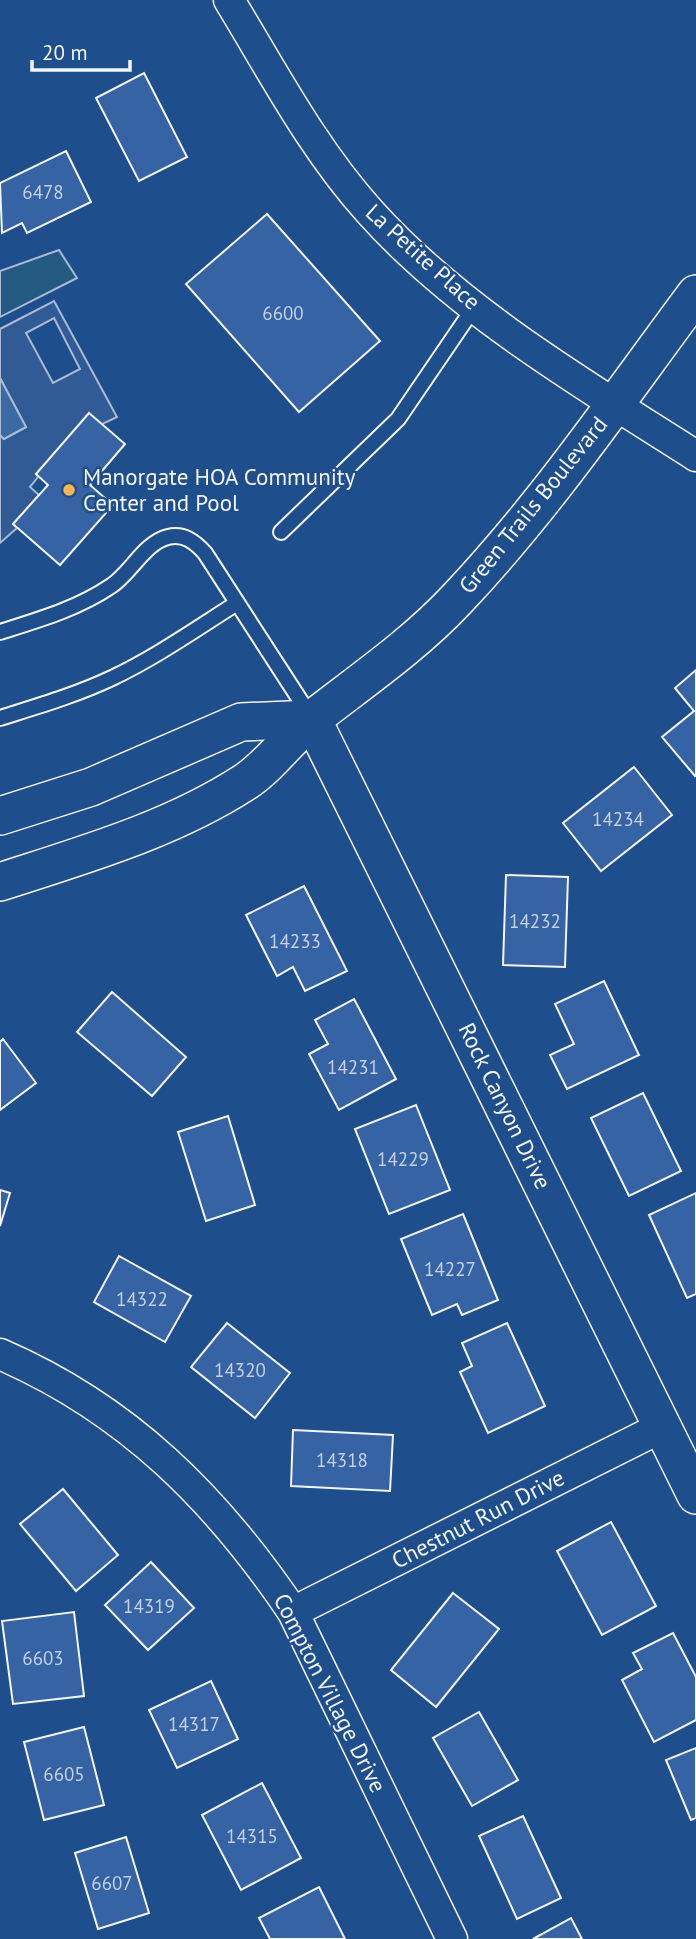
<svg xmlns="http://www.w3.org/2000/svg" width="696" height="1939" font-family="'PT Sans',sans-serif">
<rect width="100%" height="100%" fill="#1f4e8c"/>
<polygon fill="#245a82" stroke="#a8bbd7" stroke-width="2" points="59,250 77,278 0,317 0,271"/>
<path fill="#305b95" stroke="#a8bbd7" stroke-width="2" fill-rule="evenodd" d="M 54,301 L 117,417 L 102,424 L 36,474 L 38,477 L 30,487 L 39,495 L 13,524 L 17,528 L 0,543 L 0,435 L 4,439 L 26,427 L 0,378 L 0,329 ZM 54,318 L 80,369 L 53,383 L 26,333 Z"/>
<polygon fill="#3b69a3" stroke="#a8bbd7" stroke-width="2" points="0,378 26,427 4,439 0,435"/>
<g fill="#3563a3" stroke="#f2f6ff" stroke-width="2">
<polygon points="144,73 187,157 139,181 96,98"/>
<polygon points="66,151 91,202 27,233 22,223 2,233 0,183"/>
<polygon points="267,214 380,341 299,412 186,284"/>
<polygon points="89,413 125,444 90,485 113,505 60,565 13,524 48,485 36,474"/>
<polygon points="696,670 696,775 695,776 662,737 694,711 675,688"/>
<polygon points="634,767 672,815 601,871 563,823"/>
<polygon points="506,875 568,877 565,967 503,965"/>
<polygon points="304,886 347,971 305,991 293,967 277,976 246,915"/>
<polygon points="604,981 639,1055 567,1089 550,1055 574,1044 555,1004"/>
<polygon points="112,992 186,1057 152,1096 77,1032"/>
<polygon points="354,999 396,1079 339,1110 309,1054 328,1044 315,1020"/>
<polygon points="3,1039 36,1083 0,1110 0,1042"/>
<polygon points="643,1093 681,1171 629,1196 591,1118"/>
<polygon points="416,1105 450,1190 389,1214 355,1129"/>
<polygon points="228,1116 255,1205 206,1221 178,1132"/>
<polygon points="0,1190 10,1193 0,1226"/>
<polygon points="696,1193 696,1294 687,1298 649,1215"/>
<polygon points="463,1214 498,1300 462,1315 457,1304 432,1315 401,1239"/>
<polygon points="119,1256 191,1296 165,1342 94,1302"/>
<polygon points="227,1323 290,1373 255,1418 191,1367"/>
<polygon points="507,1323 545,1406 488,1433 460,1372 472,1366 462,1343"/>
<polygon points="293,1430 393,1435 390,1491 291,1486"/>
<polygon points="63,1489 118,1555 76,1591 20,1524"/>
<polygon points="611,1522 656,1606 602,1635 557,1551"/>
<polygon points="151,1562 194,1608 148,1650 105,1605"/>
<polygon points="453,1593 499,1629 436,1707 391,1670"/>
<polygon points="74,1612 84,1696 13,1704 2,1621"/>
<polygon points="673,1633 696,1677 696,1720 654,1742 622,1680 642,1669 633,1653"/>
<polygon points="211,1681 238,1739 177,1768 149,1710"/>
<polygon points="479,1712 518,1780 472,1806 433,1738"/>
<polygon points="84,1727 104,1805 44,1820 24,1742"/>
<polygon points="696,1748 696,1818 691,1820 666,1760"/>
<polygon points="262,1783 301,1858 241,1890 202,1815"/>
<polygon points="523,1816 561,1898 517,1919 479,1836"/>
<polygon points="126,1837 149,1913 98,1929 75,1853"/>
<polygon points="319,1887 345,1939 270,1939 259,1918"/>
<polygon points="571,1918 582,1939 533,1939"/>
</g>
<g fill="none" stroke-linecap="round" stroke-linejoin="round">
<defs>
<g id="service">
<polyline points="281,532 398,419 475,306"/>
<path d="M 0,632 C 38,620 77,609 111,586 C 131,573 144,543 168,537 C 184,533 195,542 205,553 L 311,717"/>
<path d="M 0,718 C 38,706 76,695 112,678 C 156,657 196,629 237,603"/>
</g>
<g id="minor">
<path d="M 229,0 C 273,72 313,149 370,212 C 459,311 585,385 696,456"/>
<path d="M 0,1354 C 127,1409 216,1498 293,1612 L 452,1939"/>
<polyline points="293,1612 662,1427"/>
</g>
<g id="tertiary">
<polyline points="312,719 696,1495"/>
<polyline points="0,816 91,787 241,722 312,719"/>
<path d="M 0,882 C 83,855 171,830 245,782 C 271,765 290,736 315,717 C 364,679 415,644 457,599 C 546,505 619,397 696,294"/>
</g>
</defs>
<use href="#service" stroke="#f2f6ff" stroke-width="18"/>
<use href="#minor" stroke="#f2f6ff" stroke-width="33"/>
<use href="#tertiary" stroke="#f2f6ff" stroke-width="40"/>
<use href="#service" stroke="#1f4e8c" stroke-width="14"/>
<use href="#minor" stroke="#1f4e8c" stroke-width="30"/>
<use href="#tertiary" stroke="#1f4e8c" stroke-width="37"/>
</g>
<circle fill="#ffb74d" stroke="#1f4e8c" stroke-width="2.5" cx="69" cy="490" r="7"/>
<g text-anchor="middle" stroke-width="5" stroke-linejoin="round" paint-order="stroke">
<g font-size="19" fill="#c3d1e8">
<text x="43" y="199">6478</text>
<text x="283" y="320">6600</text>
<text x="618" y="826">14234</text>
<text x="535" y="928">14232</text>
<text x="295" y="948">14233</text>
<text x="353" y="1074">14231</text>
<text x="403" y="1166">14229</text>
<text x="450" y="1276">14227</text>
<text x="142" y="1306">14322</text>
<text x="240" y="1377">14320</text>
<text x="342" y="1467">14318</text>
<text x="149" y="1613">14319</text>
<text x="43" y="1665">6603</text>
<text x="194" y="1731">14317</text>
<text x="64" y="1781">6605</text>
<text x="252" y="1843">14315</text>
<text x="112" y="1890">6607</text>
</g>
<g font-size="23" fill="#f2f6ff" stroke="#1f4e8c">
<text transform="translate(423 257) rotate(42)" y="8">La Petite Place</text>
<text transform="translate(533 505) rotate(-51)" y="8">Green Trails Boulevard</text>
<text transform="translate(505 1106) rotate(64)" y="8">Rock Canyon Drive</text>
<text transform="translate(478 1519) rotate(-27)" y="8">Chestnut Run Drive</text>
<text transform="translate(330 1693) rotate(63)" y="8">Compton Village Drive</text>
</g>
<g font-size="23" fill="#f2f6ff" stroke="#1f4e8c" text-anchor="start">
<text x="83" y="485">Manorgate HOA Community<tspan x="83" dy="26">Center and Pool</tspan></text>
</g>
</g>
<path d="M32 60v10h98v-10" fill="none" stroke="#f2f6ff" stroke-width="3.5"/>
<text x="42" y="60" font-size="21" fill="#f2f6ff" stroke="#1f4e8c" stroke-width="5" paint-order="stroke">20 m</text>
</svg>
